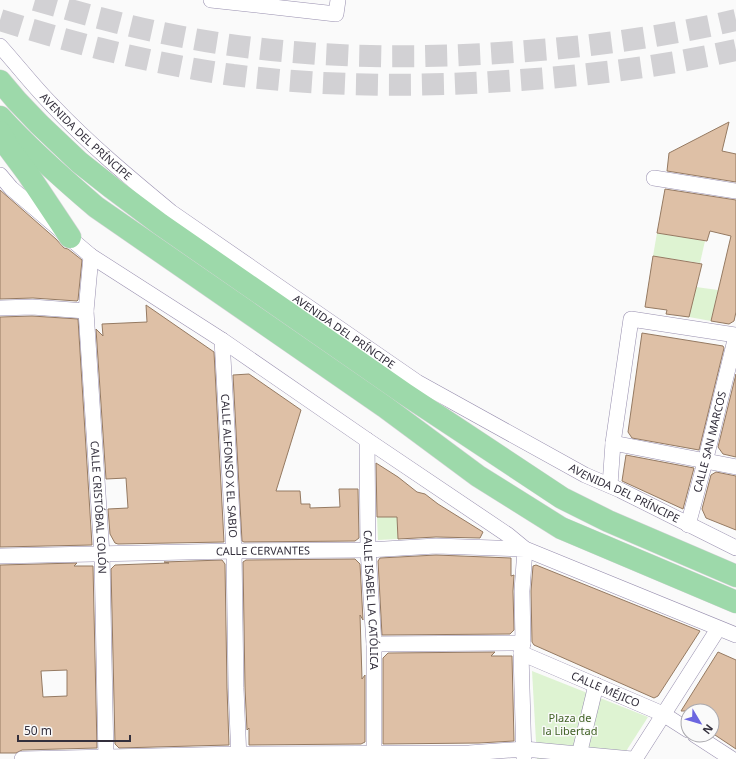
<svg xmlns="http://www.w3.org/2000/svg" width="736" height="759" font-family="'Noto Sans',sans-serif">
<rect width="100%" height="100%" fill="#fafafa"/>
<g fill="#def3d2">
<polygon points="657,233 705,241 700,263 653,256"/>
<polygon points="696,287 718,290 711,321 689,317"/>
<polygon points="394,474 396,476 398,539 378,540 377,517 395,517"/>
<polygon points="532,671 648,717 621,759 537,759"/>
</g>
<g fill="#dec0a6" stroke="#957a62" fill-rule="evenodd">
<polygon points="729,122 722,151 736,154 736,182 667,171 669,153"/>
<polygon points="665,189 736,200 736,312 734,321 729,324 711,321 731,236 710,231 707,241 657,233"/>
<polygon points="0,190 56,239 64,248 68,249 82,260 78,300 77,301 33,298 0,299"/>
<polygon points="653,256 702,264 689,317 666,314 667,310 645,307"/>
<polygon points="146,305 214,352 224,542 118,544 115,543 110,534 108,509 128,508 126,478 106,479 96,329 103,336 102,324 147,322"/>
<polygon points="32,316 78,319 92,545 0,547 0,317"/>
<polygon points="642,333 723,346 724,348 699,450 632,438 628,432"/>
<polygon points="249,374 301,410 276,491 300,491 301,504 310,504 310,508 340,507 339,489 358,489 359,538 355,541 244,542 242,541 233,375"/>
<polygon points="736,374 736,457 723,454 718,447"/>
<polygon points="626,455 694,468 683,509 622,481"/>
<polygon points="376,463 398,477 417,492 425,494 438,504 483,532 480,538 436,537 398,539 397,517 377,517"/>
<polygon points="716,472 736,476 736,530 706,518 702,509 711,475"/>
<polygon points="436,555 511,558 511,576 514,575 513,591 514,630 510,634 382,635 378,561 380,558"/>
<polygon points="355,559 360,564 363,620 360,615 362,679 365,675 365,742 361,744 249,745 249,728 247,730 245,688 243,562 246,560"/>
<polygon points="222,560 225,564 227,688 229,745 119,748 115,744 111,569 115,565 169,563 164,562"/>
<path d="M 77,563 L 74,566 L 93,566 L 97,748 L 22,750 L 16,753 L 0,753 L 0,565 ZM 67,670 L 67,696 L 43,697 L 41,671 Z"/>
<polygon points="536,565 700,631 658,696 654,698 534,645 532,642 531,591 533,566"/>
<polygon points="495,652 491,656 512,656 514,741 479,743 383,744 383,658 388,653"/>
<polygon points="718,652 736,660 736,749 712,733 712,711 681,711"/>
</g>
<g fill="none" stroke-linecap="round" stroke-linejoin="round">
<g stroke="#d2d1d4" stroke-width="22" stroke-dasharray="22 11" stroke-linecap="butt">
<path d="M 35,0 C 84,14 133,28 183,37 C 292,58 404,60 514,52 C 589,47 663,37 736,20"/>
<path d="M 0,20 C 76,44 154,64 233,75 C 329,87 425,87 521,80 C 593,75 665,66 736,50"/>
</g>
<defs>
<g id="street">
<polyline points="211,0 336,14 338,0"/>
<path id="s1" d="M 0,46 C 18,66 34,87 53,106 C 89,144 131,179 171,212 L 417,382 L 585,475 L 620,490 L 736,548"/>
<polyline points="0,175 11,188 91,256 222,340 367,440 508,535 525,549 736,635"/>
<polyline points="654,178 736,191"/>
<path id="s2" d="M 91,256 L 86,311 L 102,555 L 106,759"/>
<polyline points="0,308 32,307 86,311"/>
<path id="s3" d="M 222,340 L 234,551 L 236,688 L 239,759"/>
<path id="s4" d="M 367,440 L 368,550 L 374,644 L 374,759"/>
<polyline points="613,443 736,467"/>
<polyline points="610,485 613,443 631,319 736,335"/>
<path id="s5" d="M 688,525 L 705,462 L 736,336"/>
<path id="s6" d="M 0,556 L 234,551 L 368,550 L 436,546 L 525,549 L 522,591 L 523,643 L 521,653 L 524,759"/>
<polyline points="374,644 523,643"/>
<path id="s7" d="M 521,653 L 663,714 L 688,730"/>
<polyline points="695,735 732,759"/>
<polyline points="22,759 239,754 469,753 524,749 632,759"/>
<polyline points="578,759 596,685"/>
<polyline points="635,759 718,629"/>
</g>
<g id="primary">
<polyline points="0,81 17,101 39,124 79,162 112,188 160,224 405,394 562,498 608,521 736,576"/>
<path d="M 0,117 C 30,150 62,178 96,207 L 385,407 L 478,476 L 561,528 L 736,602"/>
<polyline points="0,132 8,147 28,174 70,237"/>
</g>
</defs>
<use href="#street" stroke="#988faf" stroke-width="16"/>
<use href="#primary" stroke="#d6d5d8" stroke-width="23"/>
<use href="#street" stroke="#fff" stroke-width="15"/>
<use href="#primary" stroke="#9dd9aa" stroke-width="22"/>
</g>
<g text-anchor="middle" stroke-width="3" stroke-linejoin="round" paint-order="stroke">
<g font-size="11" fill="#332f3c" stroke="#fafafa">
<text dy="4" stroke="none"><textPath href="#s1" startOffset="125">AVENIDA DEL PRÍNCIPE</textPath></text>
<text dy="4" stroke="none"><textPath href="#s1" startOffset="449">AVENIDA DEL PRÍNCIPE</textPath></text>
<text dy="4" stroke="none"><textPath href="#s5" startOffset="86">CALLE SAN MARCOS</textPath></text>
<text dy="4" stroke="none"><textPath href="#s3" startOffset="126">CALLE ALFONSO X EL SABIO</textPath></text>
<text dy="4" stroke="none"><textPath href="#s1" startOffset="773">AVENIDA DEL PRÍNCIPE</textPath></text>
<text dy="4" stroke="none"><textPath href="#s2" startOffset="252">CALLE CRISTÓBAL COLÓN</textPath></text>
<text dy="4" stroke="none"><textPath href="#s6" startOffset="263">CALLE CERVANTES</textPath></text>
<text dy="4" stroke="none"><textPath href="#s4" startOffset="160">CALLE ISABEL LA CATÓLICA</textPath></text>
<text dy="4" stroke="none"><textPath href="#s7" startOffset="92">CALLE MÉJICO</textPath></text>
</g>
<g font-size="11" fill="#406125" stroke="#fafafa">
<text x="570" y="722">Plaza de<tspan x="570" dy="13">la Libertad</tspan></text>
</g>
</g>
<g transform="translate(700 723) rotate(128)"><circle r="19" fill="#fafafa" stroke="#aaa9ae"/>
<path d="M0-3L7 15L0 10L-7 15Z" fill="#6c66e0"/>
<text y="-6" font-size="11" font-weight="bold" text-anchor="middle" fill="#332f3c">N</text>
</g>
<path d="M18 735v6h112v-6" fill="none" stroke="#332f3c" stroke-width="2"/>
<text x="24" y="735" font-size="12" fill="#332f3c" stroke="#fafafa" stroke-width="3" paint-order="stroke">50 m</text>
</svg>
